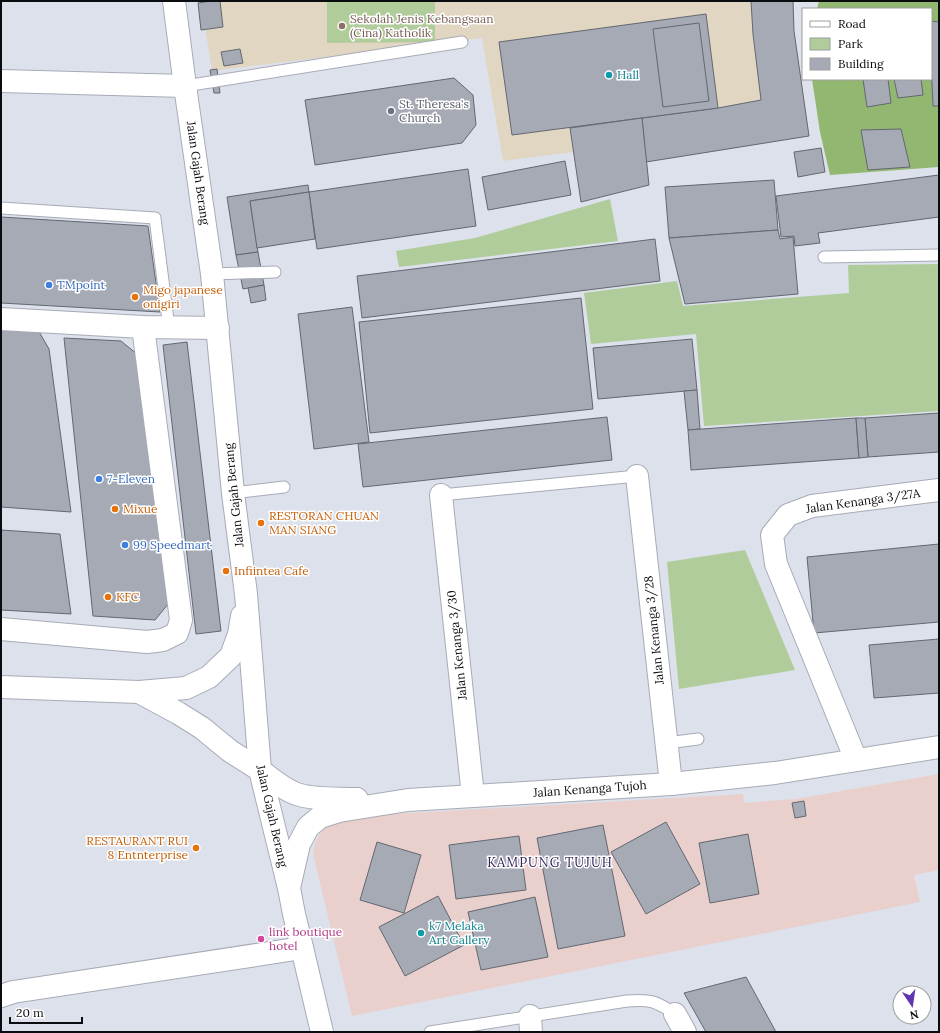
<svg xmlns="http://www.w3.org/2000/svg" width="940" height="1033" font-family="Lora,serif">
<rect width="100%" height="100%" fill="#dde1eb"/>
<polygon fill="#ead0cc" points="939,774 939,870 914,875 920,902 352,1016 313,854 315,843 320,834 326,827 334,822 377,815 743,794 744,803 796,799"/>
<polygon fill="#e1d6c1" points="201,1 794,1 794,32 809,136 647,162 649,185 581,202 574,152 503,161 482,38 212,71"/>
<g fill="#b1cc9b">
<polygon points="327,1 435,1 435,42 327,43"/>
<polygon points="610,199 618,241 399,267 396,251 475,238"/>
<polygon points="939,264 939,411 704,426 696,334 591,344 584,293 677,281 683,306 849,293 848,265"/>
<polygon points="745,550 795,670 679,689 667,562"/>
</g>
<polygon fill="#92b771" points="819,1 939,1 939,167 830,175 820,132 812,79 931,79 931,9 817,9"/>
<g fill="#a6aab4" stroke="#636770">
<polygon points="211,1 220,1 223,27 201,30 198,3"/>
<polygon points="751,1 793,1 794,31 809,136 646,162 642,118 718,108 761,100 753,34"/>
<polygon points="706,14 718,108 512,135 499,42"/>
<polygon points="931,21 939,22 939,106 933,106 931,61"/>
<polygon points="699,23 709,101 663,107 653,29"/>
<polygon points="240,49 243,63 224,66 221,52"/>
<polygon points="217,69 220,93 214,93 210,70"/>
<polygon points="454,78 473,95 476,125 462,143 315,165 305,100"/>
<polygon points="863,79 888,79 891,103 867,107"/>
<polygon points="894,79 921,79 923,95 898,98"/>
<polygon points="642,118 649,185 581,202 570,128"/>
<polygon points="901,129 910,167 868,170 861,130"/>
<polygon points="821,148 825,172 798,177 794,152"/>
<polygon points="565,161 571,195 488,210 482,177"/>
<polygon points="468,169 476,226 317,249 309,192"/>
<polygon points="939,175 939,217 818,233 820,243 795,246 794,236 781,237 776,196"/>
<polygon points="774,180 778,230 669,238 665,187"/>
<polygon points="308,185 309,192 250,201 258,252 236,255 227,197"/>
<polygon points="309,192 315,239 257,248 250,201"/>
<polygon points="1,217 148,226 160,312 1,303"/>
<polygon points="778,230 780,239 793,237 798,294 685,304 669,238"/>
<polygon points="655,239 660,281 362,318 357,276"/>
<polygon points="258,252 264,285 243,289 236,255"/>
<polygon points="264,285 266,300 251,303 248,288"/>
<polygon points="581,298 593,409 370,433 359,322"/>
<polygon points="352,307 369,442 314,449 298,314"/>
<polygon points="1,328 38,330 49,349 71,512 1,507"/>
<polygon points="64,338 121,341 143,359 169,603 155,620 93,616"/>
<polygon points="692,339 697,390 598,399 593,348"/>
<polygon points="187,342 221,631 196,634 163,345"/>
<polygon points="697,390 700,429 688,430 684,391"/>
<polygon points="939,413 939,452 868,457 865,418"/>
<polygon points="607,417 612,460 363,487 358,444"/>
<polygon points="856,418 859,458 691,470 688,430"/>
<polygon points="856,418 865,418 868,457 859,458"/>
<polygon points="1,530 60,534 71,614 1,610"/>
<polygon points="939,544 939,622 814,633 807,557"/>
<polygon points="939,639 939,693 874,698 869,645"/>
<polygon points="804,801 806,816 795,818 792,803"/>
<polygon points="666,822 700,884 646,914 611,852"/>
<polygon points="603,825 625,936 558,949 537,838"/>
<polygon points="748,834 759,894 710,903 699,843"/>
<polygon points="519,836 526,890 456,899 449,845"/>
<polygon points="377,842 421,855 404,913 360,900"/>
<polygon points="438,896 464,945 405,976 379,927"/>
<polygon points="535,897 548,957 481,970 468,912"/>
<polygon points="746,977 776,1032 706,1032 684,993"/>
</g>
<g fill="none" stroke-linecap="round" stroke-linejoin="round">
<defs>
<g id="lane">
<polyline points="185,86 462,42"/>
<polyline points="1,208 155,218 169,328"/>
<polyline points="824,257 939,255"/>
<polyline points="212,274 275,272"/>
<polyline points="233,493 284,487"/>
<polyline points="441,495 637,476"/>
<polyline points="667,743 698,739"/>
<path d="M 430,1032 L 627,1001 C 650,999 656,1001 675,1014"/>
</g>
<g id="street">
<polyline points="1,81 185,86"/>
<polyline points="1,319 143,327 218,328"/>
<polyline points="637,476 671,784"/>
<polyline points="441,495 473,796"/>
<polyline points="1,629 147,642 163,640 177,633 181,620 143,327"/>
<polyline points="856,760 776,564 772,535 788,515 812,506 939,490"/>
<path d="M 260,770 C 272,779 285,791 300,795 C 318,800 339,798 357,799"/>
<polyline points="289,888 299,844 308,827 320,817 339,811 408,800 671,784 775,773 939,747"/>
<polyline points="1,996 13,992 302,948"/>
<polyline points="675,1014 685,1032"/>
<polyline points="530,1016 531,1032"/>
</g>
<g id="secondary">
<polyline points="174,1 185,86 212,274 233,493 246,594 260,770 289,888 294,914 322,1032"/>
<polyline points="1,687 139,692 186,688 209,677 231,656 239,634 242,616"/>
<polyline points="139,692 178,713 202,728 230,751 260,770"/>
</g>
</defs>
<use href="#lane" stroke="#a7abb5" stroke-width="13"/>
<use href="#street" stroke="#a7abb5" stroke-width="24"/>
<use href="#secondary" stroke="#a7abb5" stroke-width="24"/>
<use href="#lane" stroke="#fff" stroke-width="11"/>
<use href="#street" stroke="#fff" stroke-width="22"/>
<use href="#secondary" stroke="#fff" stroke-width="22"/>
</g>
<circle fill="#8d6e63" stroke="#fff" stroke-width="1.5" cx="342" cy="26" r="4"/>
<g fill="#0f9aa8" stroke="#fff" stroke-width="1.5">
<circle cx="609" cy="75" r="4"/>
<circle cx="421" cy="933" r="4"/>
</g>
<circle fill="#6b7280" stroke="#fff" stroke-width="1.5" cx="391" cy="111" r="4"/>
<g fill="#3f7fe0" stroke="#fff" stroke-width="1.5">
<circle cx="49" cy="285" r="4"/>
<circle cx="99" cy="479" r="4"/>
<circle cx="125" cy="545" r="4"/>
</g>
<g fill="#e8710a" stroke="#fff" stroke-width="1.5">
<circle cx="135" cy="297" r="4"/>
<circle cx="115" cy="509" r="4"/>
<circle cx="261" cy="523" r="4"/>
<circle cx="226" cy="571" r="4"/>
<circle cx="108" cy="597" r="4"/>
<circle cx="196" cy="848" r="4"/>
</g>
<circle fill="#d1479c" stroke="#fff" stroke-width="1.5" cx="261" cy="939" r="4"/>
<g text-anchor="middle" stroke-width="3" stroke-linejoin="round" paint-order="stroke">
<g font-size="12" fill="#785e54" stroke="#fff" text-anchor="start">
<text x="350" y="23">Sekolah Jenis Kebangsaan<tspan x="350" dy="14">(Cina) Katholik</tspan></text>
</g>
<g font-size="12" fill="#0d838f" stroke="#fff" text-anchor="start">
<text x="617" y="79">Hall</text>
<text x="429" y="930">k7 Melaka<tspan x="429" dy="14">Art Gallery</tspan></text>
</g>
<g font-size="12" fill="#5b616d" stroke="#fff" text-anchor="start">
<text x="399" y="108">St. Theresa's<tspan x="399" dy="14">Church</tspan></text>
</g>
<g font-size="12" fill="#0b0c0f" stroke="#fff">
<text transform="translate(198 173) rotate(82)" y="4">Jalan Gajah Berang</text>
<text transform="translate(234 495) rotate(-96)" y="4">Jalan Gajah Berang</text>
<text transform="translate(863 501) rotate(-8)" y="4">Jalan Kenanga 3/27A</text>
<text transform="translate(654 630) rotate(-96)" y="4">Jalan Kenanga 3/28</text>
<text transform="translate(457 645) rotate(-96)" y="4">Jalan Kenanga 3/30</text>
<text transform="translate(590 789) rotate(-4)" y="4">Jalan Kenanga Tujoh</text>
<text transform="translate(272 816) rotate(77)" y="4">Jalan Gajah Berang</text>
</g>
<g font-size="12" fill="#366cbe" stroke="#fff" text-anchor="start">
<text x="57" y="289">TMpoint</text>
<text x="107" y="483">7-Eleven</text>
<text x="133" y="549">99 Speedmart</text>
</g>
<g font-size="12" fill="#c56008" stroke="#fff" text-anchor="start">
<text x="143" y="294">Migo japanese<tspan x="143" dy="14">onigiri</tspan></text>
<text x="123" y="513">Mixue</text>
<text x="269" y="520">RESTORAN CHUAN<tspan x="269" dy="14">MAN SIANG</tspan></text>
<text x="234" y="575">Infiintea Cafe</text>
<text x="116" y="601">KFC</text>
<text x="188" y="845" text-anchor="end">RESTAURANT RUI<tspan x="188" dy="14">8 Entnterprise</tspan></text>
</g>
<g font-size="12" fill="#b23c85" stroke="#fff" text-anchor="start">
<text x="269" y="936">link boutique<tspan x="269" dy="14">hotel</tspan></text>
</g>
<g font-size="13" letter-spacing="1" fill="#33215b" stroke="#fff">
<text x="550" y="867">KAMPUNG TUJUH</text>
</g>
</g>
<rect width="940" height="1033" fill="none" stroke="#0b0c0f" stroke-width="4"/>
<rect x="802" y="8" width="130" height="72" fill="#ffffff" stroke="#9d9e9f"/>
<rect x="810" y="21" width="20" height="6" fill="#ffffff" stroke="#9d9e9f"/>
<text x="838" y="28" font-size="12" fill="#0b0c0f">Road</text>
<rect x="810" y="38" width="20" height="12" fill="#b1cc9b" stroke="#9d9e9f"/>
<text x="838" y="48" font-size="12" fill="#0b0c0f">Park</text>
<rect x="810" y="58" width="20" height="12" fill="#a6aab4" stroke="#9d9e9f"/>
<text x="838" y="68" font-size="12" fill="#0b0c0f">Building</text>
<g transform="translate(912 1005) rotate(167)"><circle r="19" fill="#ffffff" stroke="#9d9e9f"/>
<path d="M0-3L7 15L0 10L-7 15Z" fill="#5f36ae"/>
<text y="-6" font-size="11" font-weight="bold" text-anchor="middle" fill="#0b0c0f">N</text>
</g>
<path d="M10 1017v6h72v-6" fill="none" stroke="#0b0c0f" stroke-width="2"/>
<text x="16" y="1017" font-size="12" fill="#0b0c0f" stroke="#ffffff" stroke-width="3" paint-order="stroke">20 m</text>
</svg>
